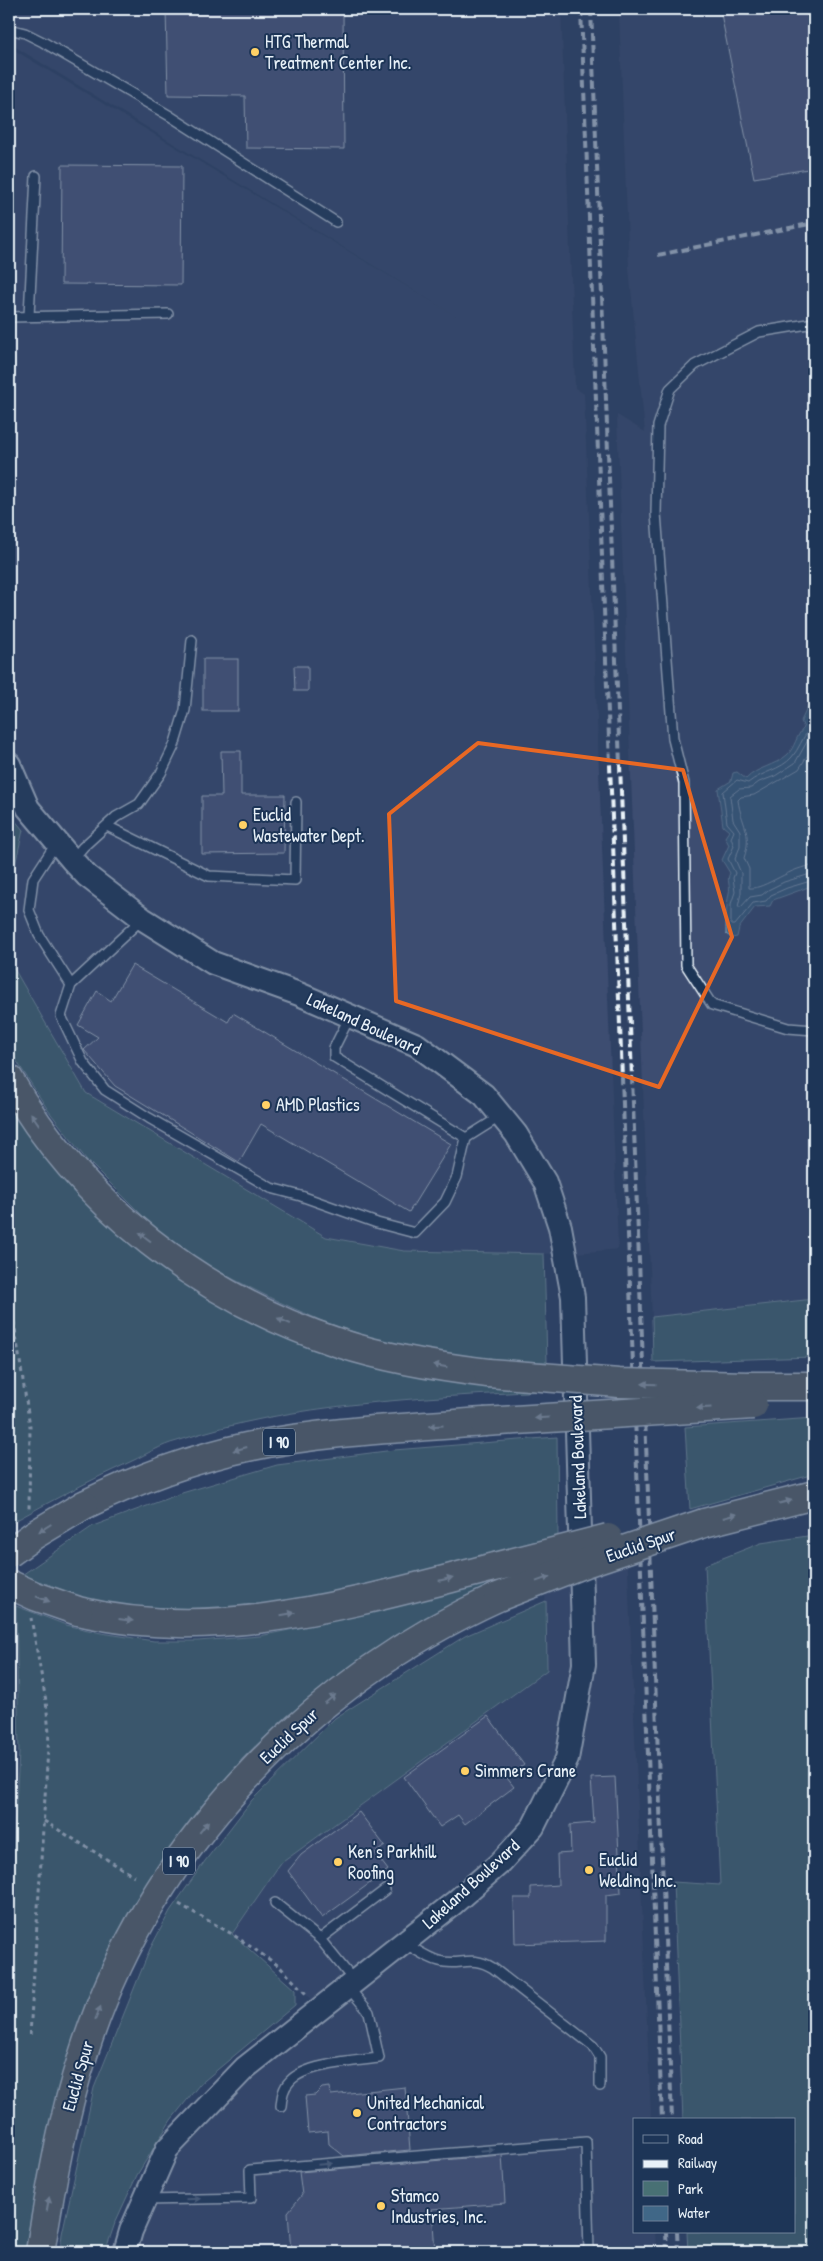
<svg xmlns="http://www.w3.org/2000/svg" width="823" height="2261" font-family="'Patrick Hand',sans-serif">
<rect width="100%" height="100%" fill="#2e4164"/>
<filter id="ink" filterUnits="userSpaceOnUse"><feTurbulence type="fractalNoise" baseFrequency=".02" numOctaves="2"/><feDisplacementMap in="SourceGraphic" scale="10" xChannelSelector="R" yChannelSelector="G"/><feConvolveMatrix kernelMatrix="1 2 1 2 8 2 1 2 1" color-interpolation-filters="sRGB"/></filter>
<g filter="url(#ink)">
<g fill="#3e4d71">
<polygon points="9,9 561,9 575,388 584,394 618,1249 565,1254 404,1251 326,1237 86,1093 9,960 9,892 28,808 9,764 9,47 456,316 9,43"/>
<polygon points="619,9 814,9 814,1299 652,1317 617,415 645,432 629,267"/>
<polygon points="627,1549 651,2120 634,2120 634,2232 655,2232 656,2252 125,2252 167,2149 320,2009 279,1966 232,1934 280,1864 547,1670 545,1578"/>
</g>
<g fill="#487074" stroke="#98b0b6">
<polygon points="9,813 23,830 9,892"/>
<polygon points="9,960 86,1093 326,1237 404,1251 544,1254 547,1362 466,1359 372,1338 322,1321 275,1300 215,1270 162,1235 86,1159 48,1110 9,1049"/>
<path d="M 9,1098 L 103,1214 L 393,1368 L 544,1391 C 421,1398 295,1402 177,1441 C 161,1445 147,1454 132,1461 C 90,1480 51,1501 11,1523 L 9,1508 Z"/>
<polygon points="814,1299 814,1357 653,1362 652,1317"/>
<polygon points="814,1418 814,1474 690,1509 685,1427"/>
<polygon points="557,1437 558,1536 487,1557 349,1590 256,1608 174,1616 71,1597 19,1577 93,1526 182,1493 277,1465 394,1450"/>
<polygon points="814,1535 814,2252 688,2252 687,2232 794,2232 794,2120 683,2120 673,1882 720,1885 705,1565 761,1543"/>
<polygon points="488,1582 490,1589 395,1635 287,1716 242,1759 157,1868 127,1919 86,2004 58,2096 27,2252 9,2252 9,1925 19,1753 16,1606 66,1625 101,1633 154,1641 198,1641 260,1636 357,1616"/>
<polygon points="546,1601 547,1670 280,1864 232,1934 295,1990 295,2005 199,2085 171,2120 137,2175 115,2223 105,2252 60,2252 62,2234 94,2088 150,1949 170,1911 205,1861 252,1800 335,1718 465,1636"/>
</g>
<path fill="#406787" stroke="#839eb4" d="M 814,699 L 814,885 L 773,900 L 770,906 L 755,907 L 739,928 L 737,937 L 732,938 L 726,934 C 726,919 726,908 729,893 C 731,886 726,880 730,873 L 722,860 L 729,845 L 725,837 L 729,831 L 723,826 L 718,789 L 731,781 L 733,773 L 737,772 L 746,779 C 757,767 775,766 787,755 C 795,748 796,735 804,728 L 801,721 L 810,702 Z"/>
<g fill="none" stroke-linecap="round" stroke-linejoin="round">
<g stroke="#a5bacb" stroke-width="1">
<path d="M 814,705 L 807,720 L 809,730 C 802,738 799,749 792,757 C 781,770 761,772 748,783 L 737,780 L 723,792 L 727,823 L 734,831 L 731,838 L 734,846 L 728,859 L 735,873 L 733,878 L 735,892 L 731,904 L 731,925 L 735,925 L 753,903 L 766,901 L 771,895 L 787,888 L 814,880"/>
<polyline points="814,733 808,740 795,763 775,776 759,782 751,788 739,789 730,796 733,820 740,831 740,847 735,859 741,873 741,893 738,907 741,907 750,897 762,895 768,890 784,882 814,873"/>
<path d="M 814,745 L 799,769 L 754,795 L 741,797 L 738,800 C 741,824 753,832 744,858 L 749,869 L 749,888 C 765,890 792,865 814,866"/>
</g>
</g>
<g fill="#586085" stroke="#e8f1f8">
<polygon points="166,9 343,9 344,149 246,148 245,96 168,95"/>
<polygon points="720,9 814,9 814,168 754,178"/>
<polygon points="62,165 182,166 181,285 61,284"/>
<rect x="203" y="659" width="35" height="52"/>
<polygon points="294,666 308,666 308,691 295,691"/>
<polygon points="221,751 241,751 241,795 285,795 284,853 202,854 202,796 222,796"/>
<polygon points="132,965 228,1022 233,1013 451,1144 409,1212 261,1124 239,1162 115,1086 84,1050 98,1037 78,1025 97,991 111,1001"/>
<polygon points="488,1716 524,1765 507,1778 514,1787 465,1824 458,1815 440,1827 404,1777"/>
<polygon points="615,1777 621,1893 606,1895 606,1941 515,1944 514,1898 531,1898 531,1887 558,1885 557,1854 571,1853 570,1825 594,1823 591,1778"/>
<polygon points="359,1812 385,1846 375,1853 388,1870 322,1918 288,1871 301,1855"/>
<polygon points="330,2087 331,2095 405,2087 410,2150 344,2156 329,2144 328,2131 308,2133 305,2096 315,2095 322,2088"/>
<polygon points="502,2155 505,2203 432,2209 435,2252 291,2252 288,2212 302,2195 299,2172"/>
</g>
<g fill="none" stroke-linecap="round" stroke-linejoin="round">
<defs>
<g id="service">
<polyline points="9,29 25,33 43,42 170,116 336,222"/>
<polyline points="29,316 36,176"/>
<polyline points="9,317 168,314"/>
<polyline points="814,323 759,332 695,365 670,389 658,426 656,513 673,739 684,783 686,965 712,1005 788,1028 814,1030"/>
<polyline points="107,826 209,876 295,880 296,802"/>
<polyline points="57,842 33,879 29,910 39,935 71,985"/>
<polyline points="72,860 83,847 116,817 139,804 161,773 174,746 185,710 192,640"/>
<polyline points="142,919 71,985 61,1016 83,1062 105,1090 149,1118 271,1188 301,1196 377,1223 415,1233 445,1202 457,1177 466,1138"/>
<polyline points="350,1016 334,1048 334,1057 466,1138 501,1116"/>
<polyline points="275,1903 320,1939"/>
<path d="M 404,1943 C 415,1949 427,1958 439,1961 C 459,1967 471,1954 493,1968 L 593,2046 L 600,2057 L 600,2086"/>
<polyline points="354,1981 320,1939 385,1890"/>
<path d="M 281,2106 C 282,2096 283,2088 290,2081 C 305,2064 357,2061 379,2058 L 369,2012 L 348,1987"/>
<polyline points="145,2200 251,2198 250,2170 586,2142 589,2252"/>
</g>
<polyline id="tertiary" points="9,764 28,808 72,860 87,876 143,919 213,963 299,994 417,1045 484,1095 516,1134 545,1182 560,1227 573,1297 584,1664 567,1759 533,1827 500,1863 454,1903 245,2068 167,2149 131,2231 125,2252"/>
<g id="motorway">
<path d="M 9,1079 C 80,1205 203,1298 339,1343 C 388,1359 438,1367 488,1373"/>
<polyline points="750,1386 814,1386"/>
<path d="M 84,1505 C 135,1480 191,1459 247,1447 C 325,1431 405,1428 484,1422"/>
<polyline points="704,1523 814,1495"/>
<path d="M 78,1611 C 220,1645 358,1601 495,1567"/>
<path d="M 40,2252 C 51,2186 62,2119 83,2055 C 148,1850 304,1685 498,1597"/>
</g>
</defs>
<use href="#service" stroke="#e8f1f8" stroke-width="12"/>
<use href="#tertiary" stroke="#e8f1f8" stroke-width="26"/>
<use href="#motorway" stroke="#e8f1f8" stroke-width="31"/>
<g stroke="#e8f1f8" stroke-width="3" stroke-dasharray="4 4" stroke-linecap="butt">
<polyline points="9,1290 30,1426 29,1512"/>
<polyline points="44,1821 134,1876"/>
<polyline points="179,1904 232,1934 279,1966 308,1996"/>
<polyline points="30,2035 49,1733 46,1701 31,1618"/>
</g>
<use href="#service" stroke="#1d3557" stroke-width="9"/>
<use href="#tertiary" stroke="#1d3557" stroke-width="22"/>
<use href="#motorway" stroke="#6a706d" stroke-width="28"/>
<g stroke="#e8f1f8" stroke-width="4" stroke-dasharray="8 4" stroke-linecap="butt">
<polyline points="581,9 662,2120"/>
<polyline points="591,9 672,2120"/>
<polyline points="658,255 814,223"/>
<polyline points="666,2232 667,2252"/>
<polyline points="677,2232 678,2252"/>
</g>
<defs>
<g id="motorway-bridge">
<polyline points="488,1373 619,1383 750,1386"/>
<polyline points="484,1422 753,1405"/>
<polyline points="9,1553 34,1535 84,1505"/>
<polyline points="495,1567 608,1538"/>
<polyline points="9,1584 35,1596 78,1611"/>
<polyline points="498,1597 585,1563 704,1523"/>
</g>
</defs>
<use href="#motorway-bridge" stroke="#e8f1f8" stroke-width="31" stroke-linecap="butt"/>
<use href="#motorway-bridge" stroke="#6a706d" stroke-width="28"/>
</g>
<defs><path id="oneway-solid" d="M-6-.8H1V-3.2L6.5 0L1 3.2V.8H-6Z" transform="scale(1.25)"/></defs>
<g fill="#b6bdc0">
<use href="#oneway-solid" transform="translate(35 1119) rotate(-125)"/>
<use href="#oneway-solid" transform="translate(145 1237) rotate(-143)"/>
<use href="#oneway-solid" transform="translate(284 1321) rotate(-156)"/>
<use href="#oneway-solid" transform="translate(440 1366) rotate(-170)"/>
<use href="#oneway-solid" transform="translate(649 1384) rotate(-178)"/>
<use href="#oneway-solid" transform="translate(704 1408) rotate(176)"/>
<use href="#oneway-solid" transform="translate(542 1418) rotate(176)"/>
<use href="#oneway-solid" transform="translate(436 1426) rotate(176)"/>
<use href="#oneway-solid" transform="translate(240 1449) rotate(165)"/>
<use href="#oneway-solid" transform="translate(785 1502) rotate(-14)"/>
<use href="#oneway-solid" transform="translate(730 1516) rotate(-15)"/>
<use href="#oneway-solid" transform="translate(45 1528) rotate(148)"/>
<use href="#oneway-solid" transform="translate(446 1579) rotate(-14)"/>
<use href="#oneway-solid" transform="translate(543 1579) rotate(-20)"/>
<use href="#oneway-solid" transform="translate(43 1599) rotate(21)"/>
<use href="#oneway-solid" transform="translate(288 1614) rotate(-10)"/>
<use href="#oneway-solid" transform="translate(126 1620) rotate(7)"/>
<use href="#oneway-solid" transform="translate(330 1699) rotate(-39)"/>
<use href="#oneway-solid" transform="translate(204 1827) rotate(-52)"/>
<use href="#oneway-solid" transform="translate(98 2013) rotate(-68)"/>
<use href="#oneway-solid" transform="translate(48 2204) rotate(-80)"/>
</g>
<g fill="#64778f">
<use href="#oneway-solid" transform="translate(487 2150) rotate(-5)"/>
<use href="#oneway-solid" transform="translate(325 2164) rotate(-5)"/>
<use href="#oneway-solid" transform="translate(193 2199) rotate(-1)"/>
</g>
</g>
<path d="M0 0H823V2261H0ZM 478,743 L 683,770 L 732,937 L 659,1087 L 396,1001 L 389,814 Z" fill="#2e4164" fill-opacity=".55" fill-rule="evenodd"/>
<path fill="none" stroke="#e86824" stroke-width="4" stroke-linejoin="round" d="M 478,743 L 683,770 L 732,937 L 659,1087 L 396,1001 L 389,814 Z"/>
<g fill="#ffd166" stroke="#1d3557" stroke-width="2">
<circle cx="255" cy="52" r="5"/>
<circle cx="243" cy="825" r="5"/>
<circle cx="266" cy="1105" r="5"/>
<circle cx="465" cy="1771" r="5"/>
<circle cx="338" cy="1862" r="5"/>
<circle cx="589" cy="1870" r="5"/>
<circle cx="357" cy="2113" r="5"/>
<circle cx="381" cy="2206" r="5"/>
</g>
<g text-anchor="middle" stroke-width="4" stroke-linejoin="round" paint-order="stroke">
<g fill="#1d3557" stroke="#abb9c8" stroke-width="1">
<rect x="263" y="1428.5" width="32" height="27" rx="4"/>
<rect x="163" y="1847.5" width="32" height="27" rx="4"/>
</g>
<g font-size="16" font-weight="bold" fill="#e8f1f8">
<text x="279" y="1448">I 90</text>
<text x="179" y="1867">I 90</text>
</g>
<g font-size="18" fill="#e8f1f8" stroke="#1d3557" text-anchor="start">
<text x="265" y="48">HTG Thermal<tspan x="265" dy="21">Treatment Center Inc.</tspan></text>
<text x="253" y="821">Euclid<tspan x="253" dy="21">Wastewater Dept.</tspan></text>
<text x="276" y="1111">AMD Plastics</text>
<text x="475" y="1777">Simmers Crane</text>
<text x="348" y="1858">Ken's Parkhill<tspan x="348" dy="21">Roofing</tspan></text>
<text x="599" y="1866">Euclid<tspan x="599" dy="21">Welding Inc.</tspan></text>
<text x="367" y="2109">United Mechanical<tspan x="367" dy="21">Contractors</tspan></text>
<text x="391" y="2202">Stamco<tspan x="391" dy="21">Industries, Inc.</tspan></text>
</g>
<g font-size="18" fill="#e8f1f8" stroke="#1d3557">
<text transform="translate(364 1024) rotate(25)" y="6">Lakeland Boulevard</text>
<text transform="translate(578 1457) rotate(-92)" y="6">Lakeland Boulevard</text>
<text transform="translate(641 1545) rotate(-19)" y="6">Euclid Spur</text>
<text transform="translate(289 1736) rotate(-43)" y="6">Euclid Spur</text>
<text transform="translate(471 1884) rotate(-42)" y="6">Lakeland Boulevard</text>
<text transform="translate(78 2076) rotate(-74)" y="6">Euclid Spur</text>
</g>
</g>
<rect width="823" height="2261" fill="none" stroke="#1d3557" stroke-width="30"/>
<rect x="15" y="15" width="793" height="2231" fill="none" stroke="#e8f1f8" stroke-width="2" filter="url(#ink)"/>
<rect x="633" y="2118" width="162" height="115" fill="#1d3557" stroke="#6e8097"/>
<rect x="643" y="2135" width="25" height="8" fill="#1d3557" stroke="#6e8097"/>
<text x="678" y="2144" font-size="15" fill="#e8f1f8">Road</text>
<rect x="643" y="2160" width="25" height="8" fill="#e8f1f8" stroke="#6e8097"/>
<text x="678" y="2168" font-size="15" fill="#e8f1f8">Railway</text>
<rect x="643" y="2181" width="25" height="15" fill="#487074" stroke="#6e8097"/>
<text x="678" y="2194" font-size="15" fill="#e8f1f8">Park</text>
<rect x="643" y="2206" width="25" height="15" fill="#406787" stroke="#6e8097"/>
<text x="678" y="2218" font-size="15" fill="#e8f1f8">Water</text>
</svg>
